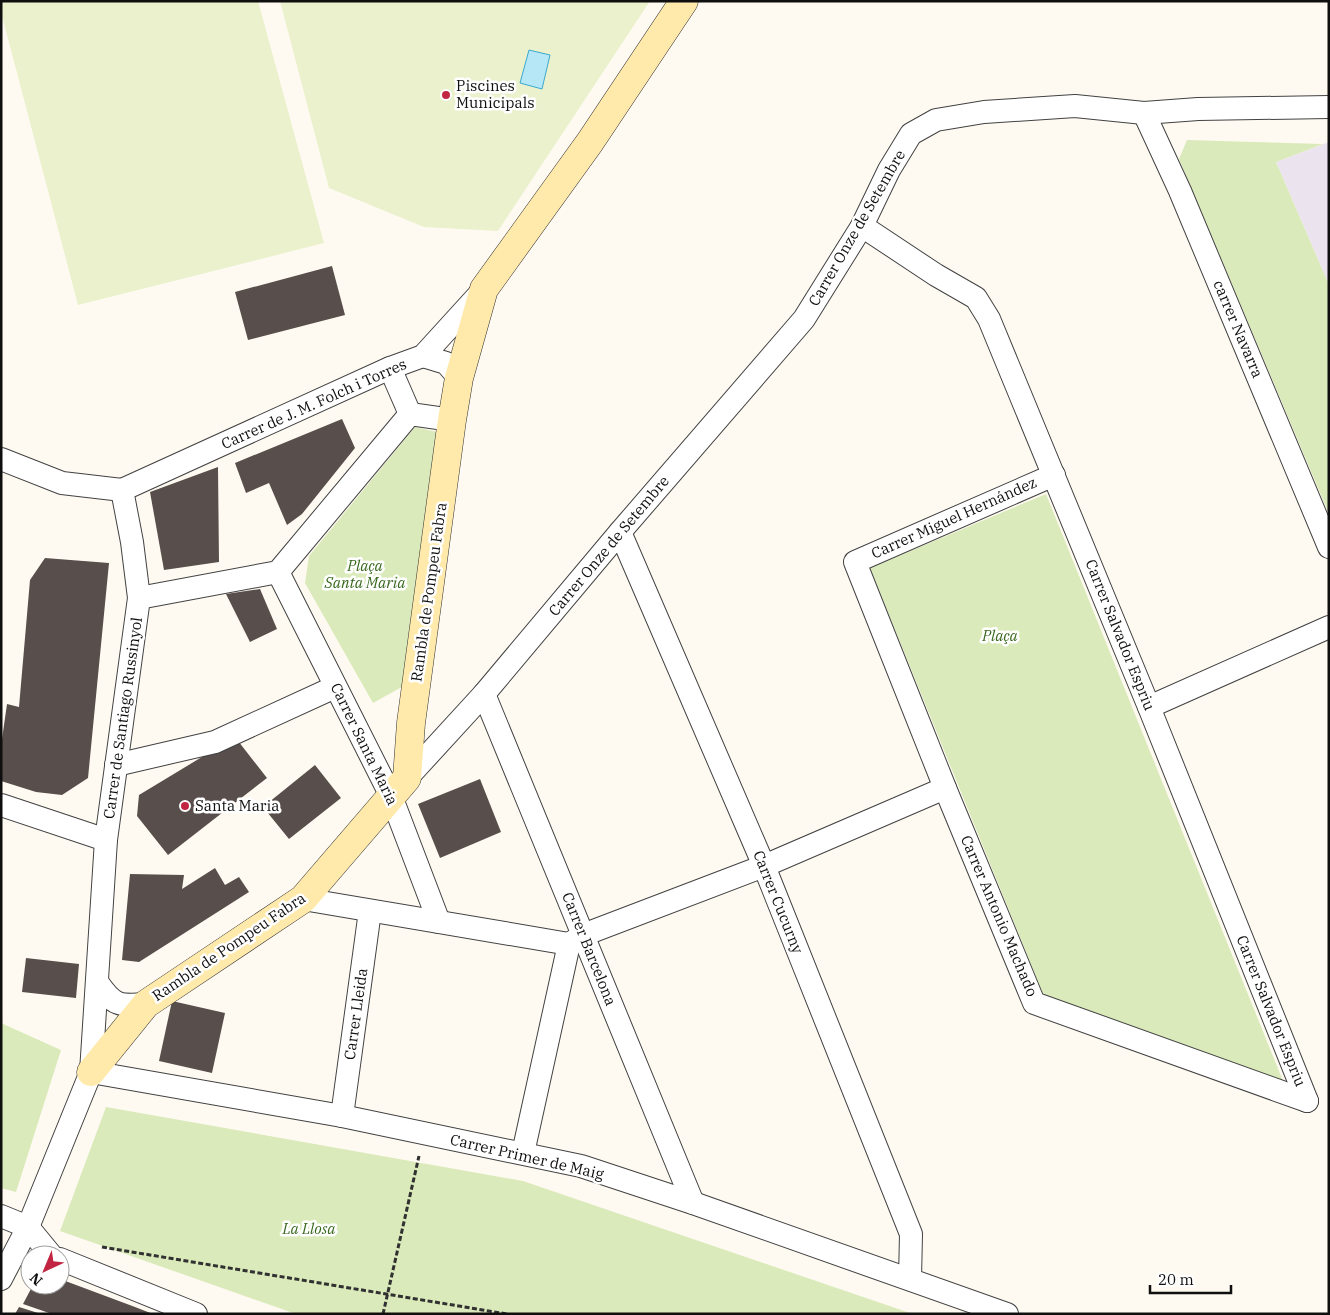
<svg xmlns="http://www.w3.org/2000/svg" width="1330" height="1315" font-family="'IBM Plex Serif',serif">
<rect width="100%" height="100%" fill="#fffaf1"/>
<polygon fill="#ebe4ee" points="1329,142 1329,285 1276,162"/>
<g fill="#daeaba">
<polygon points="1187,140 1323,144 1276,162 1329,285 1329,514 1179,159"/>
<polygon points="415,427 437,432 409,683 373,703 305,583 309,556"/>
<polygon points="1046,494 1283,1081 1043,994 870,568"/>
<polygon points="1,1023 61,1050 16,1192 1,1188"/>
<polygon points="106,1107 523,1181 913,1314 296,1314 60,1231"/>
</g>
<g fill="#eaf1cc">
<polygon points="1,1 258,1 324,243 78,305 1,12"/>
<polygon points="280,1 650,1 498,231 424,227 329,188"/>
</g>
<polygon fill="#b5e7f7" stroke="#3ba9cf" points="529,50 550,55 542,89 520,83"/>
<g fill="#584e4b">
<polygon points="332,266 345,315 248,340 235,292"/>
<polygon points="342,419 355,448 302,514 287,525 269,483 246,493 235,463"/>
<polygon points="218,467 219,562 164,570 150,492"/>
<polygon points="45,558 109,563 88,778 62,795 36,792 1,781 1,746 7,704 19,707 30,580"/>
<polygon points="260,589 277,629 250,642 226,594"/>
<polygon points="235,737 267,778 168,855 137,816 139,795"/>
<polygon points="315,765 341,798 289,839 263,807"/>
<polygon points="480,779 501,832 440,858 418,804"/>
<polygon points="215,868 225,885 239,877 249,892 139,962 122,960 130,874 184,875 182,889"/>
<polygon points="26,958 79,964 76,998 22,992"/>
<polygon points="172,1001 225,1013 212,1073 159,1061"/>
<polygon points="60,1279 135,1307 153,1314 52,1314 23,1304 33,1285 60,1285"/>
<polygon points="19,1307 38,1313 38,1314 15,1314"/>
</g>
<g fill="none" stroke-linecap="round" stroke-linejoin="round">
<defs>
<g id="street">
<polyline points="1144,113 1180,191 1329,547"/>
<polyline points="862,226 936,275 976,298 989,319 1149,707 1307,1101"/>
<polyline points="423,356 446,363 459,378"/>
<polyline points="390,368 410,414"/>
<polyline points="1,459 62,483 122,490"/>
<polyline points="1054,475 855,562 945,788 1034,1003 1307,1101"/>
<polyline points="122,490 390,368 423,356 484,289"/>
<polyline points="620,532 764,866 911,1234 910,1279"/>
<polyline points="278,572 391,796 439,922"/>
<polyline points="139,598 278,572 410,414 452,420"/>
<polyline points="484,694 693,1203"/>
<polyline points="1149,707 1329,627"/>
<polyline points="116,765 215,742 335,687"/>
<polyline points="407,778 484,694 620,532 804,319 862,226 889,170 911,134 936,120 984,112 1075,106 1144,113 1198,109 1329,107"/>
<polyline points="1,805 106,840"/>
<polyline points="303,899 569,944 583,935 764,866 945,788"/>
<path d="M 98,983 C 114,1006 119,1006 146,1004"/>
<polyline points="91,1072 342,1116 581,1166 693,1203 1007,1314"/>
<polyline points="342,1116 370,911"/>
<polyline points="523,1153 569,944"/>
<polyline points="1,1216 28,1227 51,1255"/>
<polyline points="60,1259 196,1314"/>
<polyline points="1,1279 28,1227 91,1072 106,840 139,598 132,542 122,490"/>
</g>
<polyline id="secondary" points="91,1072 146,1004 303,899 407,778 411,723 452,420 459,378 484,289 590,142 684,1"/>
</defs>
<use href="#street" stroke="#424242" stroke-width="24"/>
<use href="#secondary" stroke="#313131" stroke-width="29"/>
<g stroke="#313131" stroke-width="3" stroke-dasharray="5 2.5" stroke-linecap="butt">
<polyline points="102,1247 507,1314"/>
<polyline points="383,1314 419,1156"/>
</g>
<use href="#street" stroke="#fff" stroke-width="22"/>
<use href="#secondary" stroke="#ffeaac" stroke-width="28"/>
</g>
<g fill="#c22542" stroke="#fff" stroke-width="2">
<circle cx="446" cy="95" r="5"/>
<circle cx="185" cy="806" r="5"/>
</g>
<g text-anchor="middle" stroke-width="5" stroke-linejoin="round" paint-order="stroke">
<g font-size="15" fill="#0f0f0f" stroke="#fff" text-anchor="start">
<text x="456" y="91">Piscines<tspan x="456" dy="17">Municipals</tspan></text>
<text x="195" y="811">Santa Maria</text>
</g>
<g font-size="15" fill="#0f0f0f" stroke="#fff">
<text transform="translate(857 228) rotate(-60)" y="5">Carrer Onze de Setembre</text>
<text transform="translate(1238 329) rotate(67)" y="5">carrer Navarra</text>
<text transform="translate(314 404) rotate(-24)" y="5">Carrer de J. M. Folch i Torres</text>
<text transform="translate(954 518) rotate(-24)" y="5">Carrer Miguel Hernández</text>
<text transform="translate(609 546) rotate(-50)" y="5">Carrer Onze de Setembre</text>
<text transform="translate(429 592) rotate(-82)" y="5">Rambla de Pompeu Fabra</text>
<text transform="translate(1120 635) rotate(68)" y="5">Carrer Salvador Espriu</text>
<text transform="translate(123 718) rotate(-82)" y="5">Carrer de Santiago Russinyol</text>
<text transform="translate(364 744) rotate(64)" y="5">Carrer Santa Maria</text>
<text transform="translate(778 902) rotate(68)" y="5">Carrer Cucurny</text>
<text transform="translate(999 916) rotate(67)" y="5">Carrer Antonio Machado</text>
<text transform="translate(229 947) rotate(-34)" y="5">Rambla de Pompeu Fabra</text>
<text transform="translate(589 949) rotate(68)" y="5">Carrer Barcelona</text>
<text transform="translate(1271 1011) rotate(68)" y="5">Carrer Salvador Espriu</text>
<text transform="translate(356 1014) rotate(-82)" y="5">Carrer Lleida</text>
<text transform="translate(527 1157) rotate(13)" y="5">Carrer Primer de Maig</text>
</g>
<g font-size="15" font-style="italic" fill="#38681e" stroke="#fff">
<text x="365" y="571">Plaça<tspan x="365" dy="17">Santa Maria</tspan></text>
<text x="1000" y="641">Plaça</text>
<text x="309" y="1234">La Llosa</text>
</g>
</g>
<rect width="1330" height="1315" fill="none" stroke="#0f0f0f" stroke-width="5"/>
<g transform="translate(45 1270) rotate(224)"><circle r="24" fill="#ffffff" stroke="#9f9f9f"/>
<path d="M0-4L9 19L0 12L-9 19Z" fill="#c22542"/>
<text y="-8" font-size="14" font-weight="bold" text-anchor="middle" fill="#0f0f0f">N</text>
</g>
<path d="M1150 1285v8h81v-8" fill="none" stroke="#0f0f0f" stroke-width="2.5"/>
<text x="1158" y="1285" font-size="15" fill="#0f0f0f" stroke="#ffffff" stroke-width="4" paint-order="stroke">20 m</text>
</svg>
